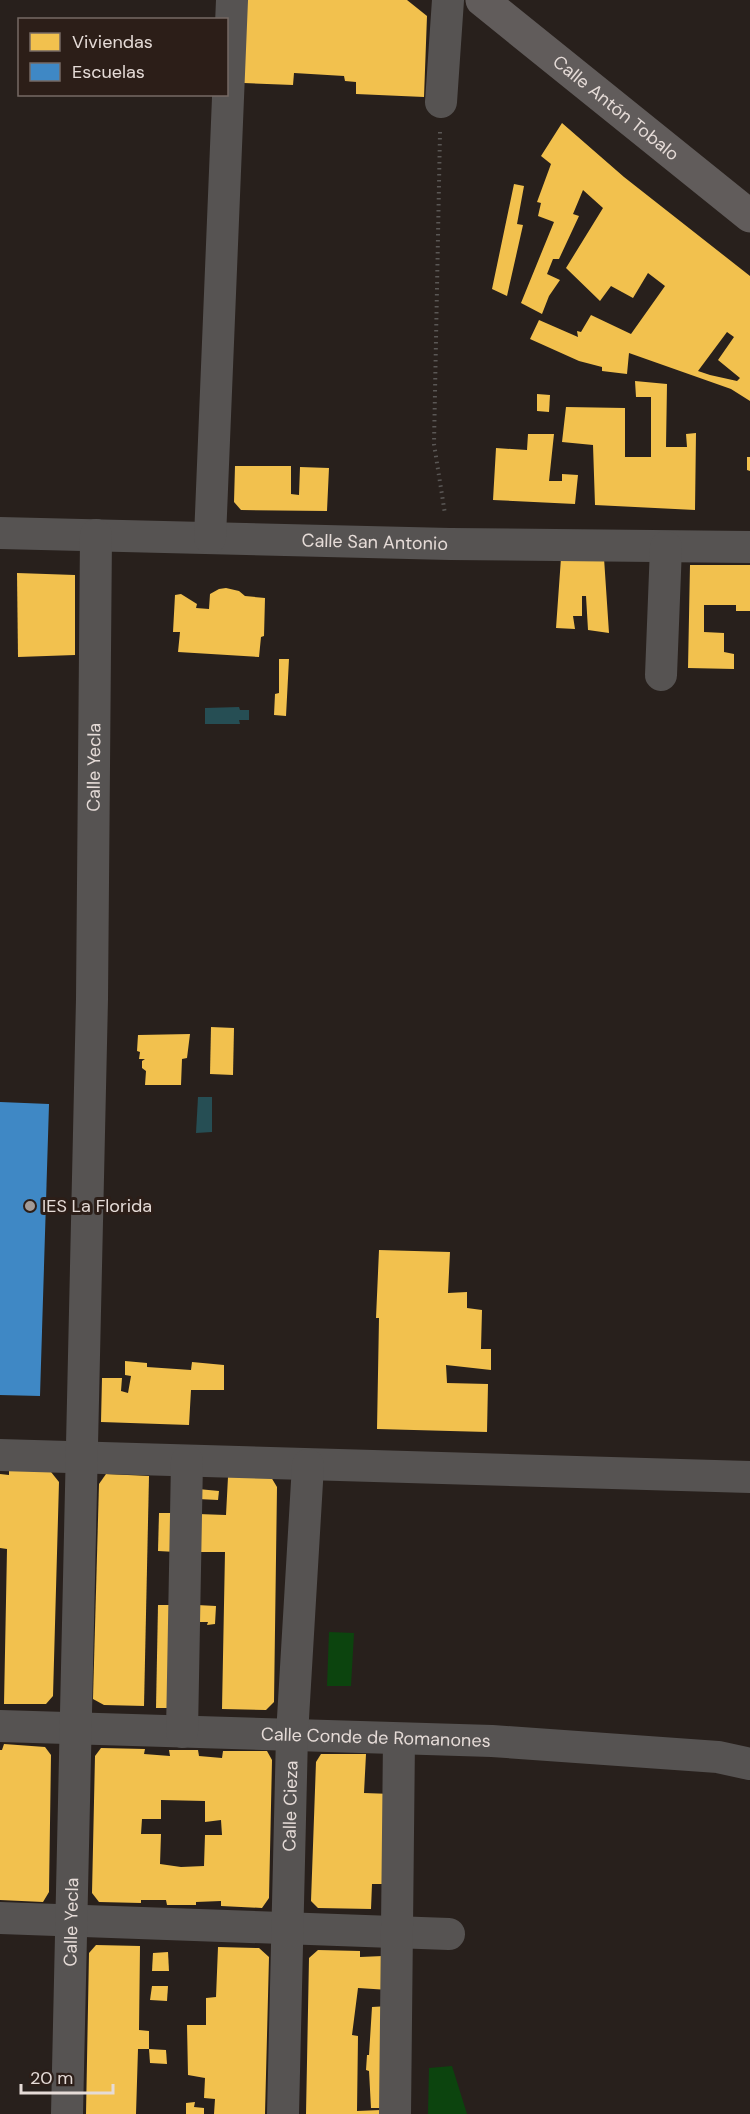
<svg xmlns="http://www.w3.org/2000/svg" width="750" height="2114" font-family="'DM Sans',sans-serif">
<rect width="100%" height="100%" fill="#28201c"/>
<g fill="#0c440e">
<polygon points="329,1632 354,1633 351,1686 327,1686"/>
<polygon points="452,2066 467,2114 428,2114 429,2068"/>
</g>
<g fill="#264e54">
<polygon points="239,707 240,710 249,710 249,720 239,720 240,724 205,724 205,708"/>
<polygon points="198,1097 212,1097 212,1132 196,1133"/>
</g>
<g fill="#f2c14e" fill-rule="evenodd">
<polygon points="239,0 407,0 427,16 424,97 356,94 356,82 345,81 344,76 294,73 293,85 244,83"/>
<path d="M 562,123 L 624,177 L 750,276 L 750,401 L 731,389 L 629,353 L 627,374 L 602,371 L 602,367 L 579,361 L 530,339 L 539,320 L 578,337 L 577,331 L 581,332 L 591,315 L 631,334 L 665,286 L 648,273 L 633,298 L 611,286 L 600,301 L 566,268 L 603,208 L 583,190 L 573,214 L 579,216 L 559,259 L 553,259 L 547,274 L 560,280 L 549,296 L 542,314 L 521,303 L 554,222 L 538,216 L 541,203 L 537,202 L 551,164 L 541,156 ZM 727,332 L 734,337 L 718,360 L 740,378 L 737,381 L 710,375 L 698,371 Z"/>
<polygon points="514,184 524,186 517,224 523,225 507,296 492,289"/>
<polygon points="635,381 667,384 666,447 687,447 686,434 696,433 695,510 595,505 593,445 562,442 566,407 625,408 625,457 651,457 651,397 636,397"/>
<polygon points="537,394 550,395 549,412 537,411"/>
<polygon points="528,434 554,434 549,481 562,481 562,474 578,475 575,504 493,500 496,448 527,450"/>
<polygon points="747,457 750,457 750,471 747,470"/>
<polygon points="235,466 291,466 291,494 299,495 300,467 329,468 327,511 241,510 234,502"/>
<polygon points="561,558 604,558 609,633 588,630 586,596 582,596 582,616 573,616 575,629 556,628"/>
<polygon points="690,565 750,565 750,611 736,611 736,605 704,605 704,632 724,633 724,652 734,654 734,669 688,668"/>
<polygon points="17,573 75,575 75,655 18,657"/>
<polygon points="226,588 239,591 245,596 265,598 264,636 261,637 259,657 178,652 180,632 173,632 175,595 181,594 197,604 196,608 209,609 210,594 219,589"/>
<polygon points="279,659 289,659 286,716 274,715 275,694 279,693"/>
<polygon points="211,1027 234,1028 233,1075 210,1074"/>
<polygon points="190,1034 187,1058 182,1059 181,1085 145,1085 146,1071 142,1068 142,1061 145,1059 139,1059 140,1052 137,1051 138,1035"/>
<polygon points="379,1250 450,1252 448,1293 467,1292 467,1308 482,1310 481,1349 491,1349 491,1370 446,1365 447,1383 488,1384 487,1432 377,1429 379,1318 376,1318"/>
<polygon points="125,1361 147,1363 147,1367 191,1370 192,1362 224,1365 224,1390 191,1390 189,1425 101,1422 102,1378 122,1378 121,1391 128,1393 131,1376 125,1375"/>
<polygon points="9,1470 51,1472 59,1482 53,1696 46,1704 4,1704 7,1549 0,1548 0,1474 9,1475"/>
<polygon points="106,1474 149,1476 144,1706 104,1705 93,1699 99,1484"/>
<polygon points="228,1477 271,1477 277,1487 274,1702 266,1710 222,1709 225,1552 198,1552 198,1514 226,1515"/>
<polygon points="198,1489 219,1491 218,1500 198,1499"/>
<polygon points="159,1513 177,1513 176,1552 158,1551"/>
<polygon points="158,1605 176,1605 174,1708 156,1708"/>
<polygon points="197,1605 216,1606 215,1624 207,1625 208,1622 196,1622"/>
<polygon points="4,1744 45,1747 51,1755 49,1892 43,1902 0,1900 0,1750 2,1750"/>
<path d="M 101,1748 L 145,1749 L 144,1754 L 170,1756 L 169,1750 L 198,1750 L 199,1756 L 222,1758 L 223,1751 L 267,1751 L 272,1760 L 269,1898 L 262,1908 L 221,1906 L 221,1901 L 196,1902 L 196,1905 L 167,1905 L 166,1900 L 141,1900 L 141,1903 L 99,1902 L 92,1893 L 95,1756 ZM 161,1800 L 205,1801 L 205,1822 L 221,1820 L 222,1835 L 205,1835 L 204,1866 L 181,1867 L 160,1864 L 161,1834 L 141,1834 L 142,1819 L 161,1819 Z"/>
<polygon points="321,1754 366,1754 364,1793 392,1794 391,1884 372,1884 371,1909 318,1908 311,1901 316,1762"/>
<polygon points="96,1945 140,1946 139,2030 149,2031 149,2049 138,2049 136,2114 86,2114 89,1953"/>
<polygon points="218,1947 259,1948 269,1957 265,2114 214,2114 215,2099 204,2098 205,2078 188,2075 187,2025 206,2025 206,1998 216,1997"/>
<polygon points="318,1950 360,1951 360,1957 383,1956 389,1990 358,1988 352,2035 358,2036 357,2111 381,2110 381,2108 371,2108 369,2071 366,2070 367,2055 369,2055 372,2007 389,2006 386,2114 306,2114 309,1958"/>
<polygon points="168,1952 169,1971 152,1971 153,1953"/>
<polygon points="152,1986 168,1986 167,2001 150,2000"/>
<polygon points="149,2049 166,2050 167,2064 150,2063"/>
<polygon points="195,2102 194,2107 204,2108 204,2114 186,2114 186,2103"/>
</g>
<polygon fill="#3f88c5" points="0,1102 49,1104 40,1396 0,1395"/>
<g fill="none" stroke-linecap="round" stroke-linejoin="round">
<polyline stroke="#5a5755" stroke-width="4" stroke-dasharray="1.5 4.5" stroke-linecap="butt" points="440,132 434,444 445,514"/>
<g stroke="#565352" stroke-width="32">
<polyline points="441,102 448,0"/>
<path id="s1" d="M 0,533 L 450,544 L 750,547"/>
<polyline points="210,538 232,0"/>
<polyline points="661,675 666,547"/>
<polyline points="0,1455 750,1477"/>
<path id="s2" d="M 0,1726 L 492,1741 L 718,1757 L 750,1764"/>
<polyline points="182,1732 187,1461"/>
<polyline points="0,1918 449,1934"/>
<path id="s3" d="M 67,2114 L 92,999 L 96,535"/>
<path id="s4" d="M 283,2114 L 292,1735 L 308,1465"/>
<polyline points="395,2114 399,1739"/>
</g>
<path stroke="#615c5b" stroke-width="33" id="s5" d="M 482,0 L 750,216"/>
</g>
<circle fill="#a39a96" stroke="#2c1e18" stroke-width="2" cx="30" cy="1206" r="6"/>
<g text-anchor="middle" stroke-width="6" stroke-linejoin="round" paint-order="stroke">
<g font-size="18" fill="#e5dbd7" stroke="#2c1e18">
<text dy="6" stroke="none"><textPath href="#s5" startOffset="172">Calle Antón Tobalo</textPath></text>
<text dy="6" stroke="none"><textPath href="#s1" startOffset="375">Calle San Antonio</textPath></text>
<text dy="6" stroke="none"><textPath href="#s3" startOffset="1347">Calle Yecla</textPath></text>
<text dy="6" stroke="none"><textPath href="#s2" startOffset="376">Calle Conde de Romanones</textPath></text>
<text dy="6" stroke="none"><textPath href="#s4" startOffset="308">Calle Cieza</textPath></text>
<text dy="6" stroke="none"><textPath href="#s3" startOffset="192">Calle Yecla</textPath></text>
</g>
<g font-size="18" fill="#e5dbd7" stroke="#2c1e18" text-anchor="start">
<text x="42" y="1212">IES La Florida</text>
</g>
</g>
<rect x="18" y="18" width="210" height="78" fill="#2c1e18" stroke="#766a64" stroke-width="1.5"/>
<rect x="30" y="33" width="30" height="18" fill="#f2c14e" stroke="#766a64" stroke-width="1.5"/>
<text x="72" y="48" font-size="18" fill="#e5dbd7">Viviendas</text>
<rect x="30" y="63" width="30" height="18" fill="#3f88c5" stroke="#766a64" stroke-width="1.5"/>
<text x="72" y="78" font-size="18" fill="#e5dbd7">Escuelas</text>
<path d="M21 2084v9h92v-9" fill="none" stroke="#e5dbd7" stroke-width="3"/>
<text x="30" y="2084" font-size="18" fill="#e5dbd7" stroke="#2c1e18" stroke-width="4.5" paint-order="stroke">20 m</text>
</svg>
